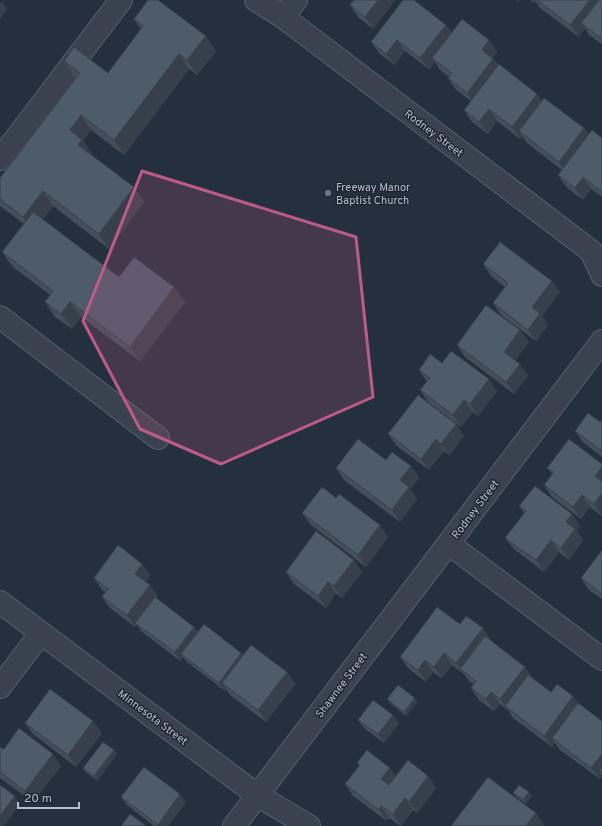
<svg xmlns="http://www.w3.org/2000/svg" width="602" height="826" font-family="Overpass,sans-serif">
<rect width="100%" height="100%" fill="#25303e"/>
<g fill="none" stroke-linecap="round" stroke-linejoin="round">
<defs>
<g id="minor">
<polyline points="256,0 283,17 591,251 602,275"/>
<polyline points="283,17 296,0"/>
<polyline points="0,159 121,0"/>
<polyline points="0,317 158,438"/>
<polyline points="449,544 602,659"/>
<polyline points="0,602 257,795 309,826"/>
<polyline points="0,687 41,633"/>
<polyline points="234,826 602,341"/>
</g>
</defs>
<use href="#minor" stroke="#57606c" stroke-width="24"/>
<use href="#minor" stroke="#39424e" stroke-width="22"/>
</g>
<g fill="#434e5a">
<polygon points="352,0 395,0 373,29 358,17 350,5 353,1"/>
<polygon points="530,0 602,0 602,44 589,35 585,28 579,37 540,8 535,1 534,3"/>
<polygon points="134,19 216,51 197,75 189,69 124,155 91,130 83,141 92,154 92,155 134,187 144,202 109,249 53,206 43,219 119,277 174,287 185,302 140,361 81,317 72,329 55,317 45,302 50,295 13,267 2,252 24,224 0,206 0,178 76,77 74,76 64,61 108,73 141,29"/>
<polygon points="446,25 452,33 489,40 497,52 493,58 498,65 537,94 542,101 584,128 589,134 602,138 602,197 591,189 583,200 566,187 558,175 562,170 527,143 522,136 520,139 497,121 488,134 472,122 464,110 471,101 456,90 448,78 449,77 440,70 435,62 429,69 405,51 395,65 380,54 371,42"/>
<polygon points="483,264 552,281 560,292 542,316 548,325 536,341 501,315 493,303 505,287 491,276"/>
<polygon points="529,342 515,360 528,376 514,394 465,357 457,345"/>
<polygon points="442,363 497,391 478,416 473,412 461,427 428,402 420,390 427,382 419,370"/>
<polygon points="602,420 602,457 583,442 575,431 600,422"/>
<polygon points="456,424 464,436 450,455 444,451 429,470 397,446 388,434"/>
<polygon points="386,460 411,466 419,478 410,489 417,499 400,522 344,480 336,468"/>
<polygon points="602,464 602,516 590,507 581,519 552,497 544,485 552,474 547,468"/>
<polygon points="519,506 572,514 580,526 577,531 583,540 569,560 559,552 544,572 514,549 505,538 524,513"/>
<polygon points="302,513 388,537 366,567 311,525"/>
<polygon points="602,550 602,599 589,590 581,578"/>
<polygon points="142,564 150,575 146,582 158,596 156,599 194,627 198,632 241,653 243,655 287,672 295,684 266,722 230,695 226,689 225,691 187,662 183,657 180,661 141,631 137,625 135,627 110,608 102,597 105,592 102,590 94,578"/>
<polygon points="286,572 362,572 342,598 336,593 326,608 294,584"/>
<polygon points="460,624 483,628 490,640 533,678 551,692 578,703 602,721 602,776 600,779 560,750 555,743 552,747 513,718 508,710 500,704 494,711 479,700 471,688 474,684 469,681 464,674 452,665 442,678 433,672 426,682 408,668 400,657"/>
<polygon points="387,699 417,702 406,716 390,703"/>
<polygon points="358,720 399,723 384,743 364,728"/>
<polygon points="25,723 102,733 76,767 33,734"/>
<polygon points="0,747 4,749 61,766 33,802 0,778"/>
<polygon points="117,754 97,781 86,772 83,768"/>
<polygon points="357,763 396,776 428,776 436,788 417,813 413,810 401,826 389,818 387,821 353,796 345,784 359,765"/>
<polygon points="529,792 532,796 526,804 516,797 513,793"/>
<polygon points="121,797 186,802 168,826 154,826 127,805"/>
</g>
<g fill="#37404a">
<polygon points="378,0 395,0 373,29 365,17"/>
<polygon points="516,0 520,0 518,3"/>
<polygon points="532,0 534,0 535,1 534,3"/>
<polygon points="590,0 602,0 581,23 585,28 579,37 570,25"/>
<polygon points="2,1 7,9 0,19 0,4"/>
<polygon points="446,25 454,36 432,58 435,62 429,69 420,58"/>
<polygon points="206,36 216,51 197,75 187,60"/>
<polygon points="397,40 405,51 395,65 386,54"/>
<polygon points="489,40 497,52 490,62 482,50"/>
<polygon points="179,54 189,69 124,155 114,140"/>
<polygon points="493,59 501,70 475,105 467,93"/>
<polygon points="537,94 546,106 519,131 522,136 520,139 512,127"/>
<polygon points="489,109 497,121 488,134 479,122"/>
<polygon points="81,115 91,130 83,141 92,154 88,160 78,145 70,130"/>
<polygon points="584,128 593,140 567,174 559,162"/>
<polygon points="583,177 591,189 583,200 575,188"/>
<polygon points="134,187 144,202 109,249 99,234"/>
<polygon points="43,191 53,206 34,232 23,217"/>
<polygon points="552,281 560,292 542,316 548,325 536,341 528,330 532,307"/>
<polygon points="174,287 185,302 140,361 130,347"/>
<polygon points="70,302 81,317 72,329 61,314"/>
<polygon points="520,330 529,342 512,364 504,352"/>
<polygon points="520,364 528,376 514,394 506,382"/>
<polygon points="489,379 497,391 478,416 470,404"/>
<polygon points="464,400 473,412 461,427 453,415"/>
<polygon points="456,424 464,436 450,455 441,444"/>
<polygon points="436,439 444,451 429,470 421,459"/>
<polygon points="411,466 419,478 410,489 417,499 400,522 392,510 400,480"/>
<polygon points="602,467 602,487 595,476"/>
<polygon points="602,493 602,516 594,504"/>
<polygon points="582,495 590,507 581,519 573,507"/>
<polygon points="572,514 580,526 577,531 583,540 569,560 561,548 566,522"/>
<polygon points="380,525 388,537 366,567 358,555"/>
<polygon points="551,540 559,552 544,572 536,560"/>
<polygon points="354,560 362,572 342,598 334,586"/>
<polygon points="142,564 150,575 143,585 135,574"/>
<polygon points="328,582 336,593 326,608 318,596"/>
<polygon points="150,585 158,596 137,624 135,623 137,625 135,627 127,615"/>
<polygon points="194,627 200,635 181,654 183,657 180,661 175,652"/>
<polygon points="483,628 491,640 466,673 461,669 456,663"/>
<polygon points="241,653 247,661 222,683 226,689 225,691 219,683"/>
<polygon points="444,653 452,665 442,678 434,667"/>
<polygon points="425,660 433,672 426,682 418,670"/>
<polygon points="525,667 533,678 506,707 500,699"/>
<polygon points="287,672 295,684 266,722 258,710"/>
<polygon points="491,692 500,704 494,711 486,699"/>
<polygon points="573,696 582,708 552,738 555,743 552,747 544,736"/>
<polygon points="415,698 417,702 406,716 404,712"/>
<polygon points="393,715 399,723 384,743 378,734"/>
<polygon points="93,721 102,733 76,767 68,755"/>
<polygon points="114,750 117,754 97,781 94,776"/>
<polygon points="53,754 61,766 33,802 25,791"/>
<polygon points="602,754 602,773 599,771 602,775 602,776 600,779 591,768"/>
<polygon points="390,768 398,779 389,791 381,779"/>
<polygon points="428,776 436,788 417,813 409,802"/>
<polygon points="529,792 532,796 526,804 523,800"/>
<polygon points="180,794 186,802 168,826 159,826 158,825"/>
<polygon points="15,796 20,805 4,826 0,826 0,816"/>
<polygon points="405,798 413,810 401,826 393,814"/>
<polygon points="381,806 389,818 387,821 379,810"/>
<polygon points="536,813 544,825 543,826 526,826"/>
</g>
<g fill="#4e5b69" stroke="#37404a">
<polygon points="148,0 158,0 206,36 187,60 179,54 114,140 81,115 70,130 82,140 78,145 134,187 99,234 43,191 23,217 0,199 0,178 80,73 64,61 74,47 108,73 143,26 134,19"/>
<polygon points="354,0 378,0 365,17 350,5"/>
<polygon points="403,0 414,0 446,25 420,58 397,40 386,54 371,42"/>
<polygon points="537,0 590,0 570,25"/>
<polygon points="599,0 602,0 602,39 581,23"/>
<polygon points="462,19 489,40 482,50 493,59 467,93 448,78 452,73 432,58"/>
<polygon points="499,64 537,94 512,127 489,109 479,122 464,110"/>
<polygon points="544,98 584,128 559,162 519,131"/>
<polygon points="592,130 602,138 602,192 583,177 575,188 558,175"/>
<polygon points="33,212 119,277 134,257 174,287 130,347 70,302 61,314 45,302 53,291 2,252"/>
<polygon points="500,242 552,281 532,307 540,313 528,330 493,303 508,283 483,264"/>
<polygon points="486,305 520,330 504,352 520,364 506,382 457,345"/>
<polygon points="451,351 489,379 470,404 464,400 453,415 420,390 430,378 419,370 430,354 442,363"/>
<polygon points="418,395 456,424 441,444 436,439 421,459 388,434"/>
<polygon points="588,413 600,422 602,420 602,451 575,431"/>
<polygon points="358,439 386,460 392,452 411,466 400,480 409,487 392,510 336,468"/>
<polygon points="569,439 602,464 602,467 595,476 602,482 602,493 594,504 582,495 573,507 544,485 554,472 547,468"/>
<polygon points="535,486 572,514 566,522 575,529 561,548 551,540 536,560 505,538 526,511 519,506"/>
<polygon points="322,487 336,498 339,494 380,525 358,555 302,513"/>
<polygon points="316,531 354,560 334,586 328,582 318,596 286,572"/>
<polygon points="118,545 142,564 135,574 150,585 127,615 102,597 108,589 94,578"/>
<polygon points="602,550 602,594 581,578"/>
<polygon points="155,597 194,627 175,652 135,623"/>
<polygon points="437,607 460,624 466,616 483,628 456,663 444,653 434,667 425,660 418,670 400,657"/>
<polygon points="204,624 241,653 219,683 181,654"/>
<polygon points="485,636 525,667 500,699 491,692 486,699 471,688 476,681 460,669"/>
<polygon points="251,645 287,672 258,710 222,683"/>
<polygon points="528,675 551,692 557,684 573,696 544,736 505,706"/>
<polygon points="398,685 415,698 404,712 387,699"/>
<polygon points="50,689 93,721 68,755 25,723"/>
<polygon points="373,700 393,715 378,734 358,720"/>
<polygon points="578,703 602,721 602,754 591,768 552,738"/>
<polygon points="19,728 53,754 25,791 0,772 0,747 4,749"/>
<polygon points="103,742 114,750 94,776 83,768"/>
<polygon points="367,750 390,768 381,779 389,785 408,760 428,776 409,802 405,798 393,814 381,806 379,810 345,784 360,765 357,763"/>
<polygon points="144,767 180,794 158,825 121,797"/>
<polygon points="602,767 602,773 599,771"/>
<polygon points="488,777 536,813 526,826 451,826"/>
<polygon points="0,785 15,796 0,816"/>
<polygon points="519,785 529,792 523,800 513,793"/>
<polygon points="130,814 146,826 121,826"/>
</g>
<path fill="#bd5a87" fill-opacity="0.2" stroke="#bd5a87" stroke-width="3" stroke-linejoin="round" d="M 142,171 L 356,237 L 373,397 L 221,464 L 140,429 L 83,321 Z"/>
<circle fill="#6b7280" stroke="#1e2733" stroke-width="1.5" cx="328" cy="193" r="4"/>
<g text-anchor="middle" stroke-width="3" stroke-linejoin="round" paint-order="stroke">
<g font-size="11" fill="#b5bdc9" stroke="#1e2733">
<text transform="translate(434 133) rotate(37)" y="4">Rodney Street</text>
<text transform="translate(475 509) rotate(-53)" y="4">Rodney Street</text>
<text transform="translate(341 685) rotate(-53)" y="4">Shawnee Street</text>
<text transform="translate(153 717) rotate(37)" y="4">Minnesota Street</text>
</g>
<g font-size="11" fill="#b5bdc9" stroke="#1e2733" text-anchor="start">
<text x="336" y="191">Freeway Manor<tspan x="336" dy="13">Baptist Church</tspan></text>
</g>
</g>
<path d="M18 802v6h61v-6" fill="none" stroke="#b5bdc9" stroke-width="2"/>
<text x="24" y="802" font-size="12" fill="#b5bdc9" stroke="#1e2733" stroke-width="3" paint-order="stroke">20 m</text>
</svg>
